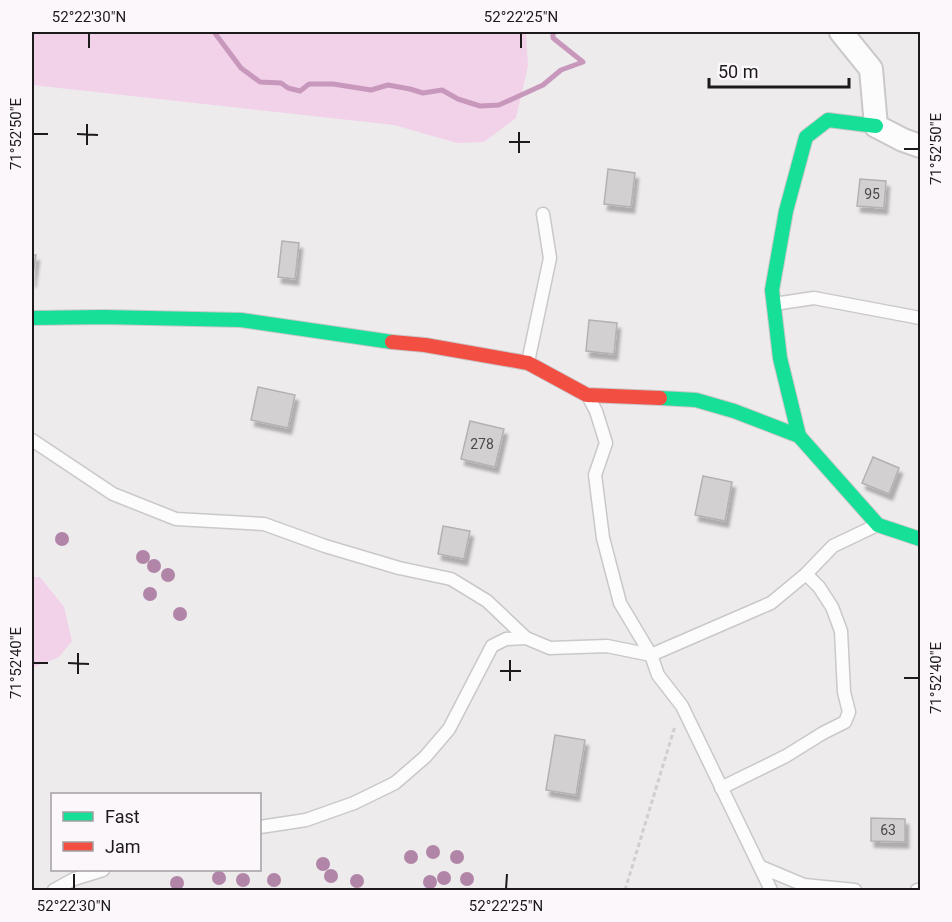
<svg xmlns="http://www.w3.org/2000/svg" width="952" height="922" font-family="Roboto,sans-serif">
<defs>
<filter id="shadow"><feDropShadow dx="3.5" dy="6" stdDeviation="1.5" flood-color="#0004"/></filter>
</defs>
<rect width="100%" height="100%" fill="#eeebed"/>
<g fill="#f2d2e9">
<polygon points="32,32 526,32 528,66 516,118 484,142 457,143 394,125 32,85"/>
<polygon points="32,577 40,577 64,607 72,641 59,657 32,668"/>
</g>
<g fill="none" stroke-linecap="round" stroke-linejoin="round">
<polyline stroke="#c798bb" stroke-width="5" points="214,32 241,68 260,82 281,83 288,88 300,91 309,84 333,84 371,90 388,85 410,89 423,93 442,90 458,99 480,106 499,105 543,85 561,70 583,62 553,38 553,32"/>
</g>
<g fill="#d2d0d1" stroke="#b4b1b3" stroke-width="1.5" filter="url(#shadow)">
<polygon points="608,169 635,173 631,207 604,204"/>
<polygon points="860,179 886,181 884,208 857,206"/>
<polygon points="282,241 299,243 295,279 278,277"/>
<polygon points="32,255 36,255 32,282"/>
<polygon points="589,320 617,323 614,354 586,351"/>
<polygon points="258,387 295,395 288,428 251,420"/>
<polygon points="470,421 504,429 495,467 461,459"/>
<polygon points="873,457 899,468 889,494 862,483"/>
<polygon points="703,476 732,482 725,521 695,515"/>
<polygon points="443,526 470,531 464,559 438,554"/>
<polygon points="555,735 585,740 576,795 546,790"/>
<polygon points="871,818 905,819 905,842 871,841"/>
</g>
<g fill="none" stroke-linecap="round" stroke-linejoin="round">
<defs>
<g id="lane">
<polyline points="774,304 814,298 920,318"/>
<polyline points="528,362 550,258 543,214"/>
<polyline points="589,398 596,411 606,443 595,475 603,538 620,603 651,655 658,675 682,706 771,890"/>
<polyline points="32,440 113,494 176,519 264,524 325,546 399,568 451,579 487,601 526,638"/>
<polyline points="721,788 786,756 823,733 845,722 849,712 844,692 841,631 832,607 819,587 806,574"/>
<polyline points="260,827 306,820 354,803 395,783 425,757 449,729 492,646 506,639 526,638 550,648 607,646 651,655 771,603 806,574 833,546 877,525"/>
<polyline points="761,867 804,885 855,890"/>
<polyline points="54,890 74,879 103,870"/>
<polyline points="917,890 920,890"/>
</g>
<polyline id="street" points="841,32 871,69 876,126 903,140 920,146"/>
<g id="fast">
<polyline points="32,318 103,317 241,320 392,342"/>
<polyline points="660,398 696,400 734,411 799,436 878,525 920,539"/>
<polyline points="799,436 780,358 772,290 786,211 806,137 828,120 876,126"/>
</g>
<polyline id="jam" points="392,342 425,345 528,363 587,395 660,398"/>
</defs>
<use href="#lane" stroke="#cac8ca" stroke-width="15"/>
<use href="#street" stroke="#cac8ca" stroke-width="26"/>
<use href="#fast" stroke="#cac8ca" stroke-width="16"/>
<use href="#jam" stroke="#cac8ca" stroke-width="16"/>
<polyline stroke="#cfcfcf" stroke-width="3" stroke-dasharray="4.5 3" stroke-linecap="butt" points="625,890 675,726"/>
<use href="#lane" stroke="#fcfcfc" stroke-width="12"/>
<use href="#street" stroke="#fcfcfc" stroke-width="22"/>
<use href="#fast" stroke="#16e098" stroke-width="14"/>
<use href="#jam" stroke="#f24e42" stroke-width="14"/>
</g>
<g fill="#b185a7">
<circle cx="62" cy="539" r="7"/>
<circle cx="143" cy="557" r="7"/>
<circle cx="154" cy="566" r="7"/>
<circle cx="168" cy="575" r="7"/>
<circle cx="150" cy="594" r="7"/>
<circle cx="180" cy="614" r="7"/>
<circle cx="433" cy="852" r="7"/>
<circle cx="411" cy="857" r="7"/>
<circle cx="457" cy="857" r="7"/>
<circle cx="323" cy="864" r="7"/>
<circle cx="331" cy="876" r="7"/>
<circle cx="219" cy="878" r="7"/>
<circle cx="444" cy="878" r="7"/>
<circle cx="467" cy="879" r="7"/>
<circle cx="243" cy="880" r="7"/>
<circle cx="274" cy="880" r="7"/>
<circle cx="357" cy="881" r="7"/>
<circle cx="430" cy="882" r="7"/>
<circle cx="177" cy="883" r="7"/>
</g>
<path fill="none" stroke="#1c1a1b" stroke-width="2" d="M 89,48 L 89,33M 521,48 L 521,33M 33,134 L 48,134M 77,134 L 98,135M 509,142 L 530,142M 87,145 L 87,124M 904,149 L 919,149M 519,153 L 519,132M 33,663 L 48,663M 68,663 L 89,664M 500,671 L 521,671M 78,674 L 78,653M 904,678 L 919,678M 510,681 L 510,660M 74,889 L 74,874M 506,889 L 507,874"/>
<g text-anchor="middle" stroke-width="6" stroke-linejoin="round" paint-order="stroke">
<g font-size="14" fill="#4a4848">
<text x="872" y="199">95</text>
<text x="482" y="449">278</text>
<text x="888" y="835">63</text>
</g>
</g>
<rect width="952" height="922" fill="none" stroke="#fcf7fb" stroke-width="66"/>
<rect x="51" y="793" width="210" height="78" fill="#fcf7fb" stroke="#a29fa1" stroke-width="1.5"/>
<rect x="63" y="812" width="30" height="9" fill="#16e098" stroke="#a29fa1" stroke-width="1.5"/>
<text x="105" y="823" font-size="18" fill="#1c1a1b">Fast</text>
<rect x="63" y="842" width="30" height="9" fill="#f24e42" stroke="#a29fa1" stroke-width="1.5"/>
<text x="105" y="853" font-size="18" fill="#1c1a1b">Jam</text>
<path d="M709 78v9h140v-9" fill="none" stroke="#1c1a1b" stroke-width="3"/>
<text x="718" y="78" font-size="18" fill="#1c1a1b" stroke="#fcf7fb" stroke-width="4.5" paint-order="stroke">50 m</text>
<rect x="33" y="33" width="886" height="856" fill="none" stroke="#1c1a1b" stroke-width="2"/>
<g font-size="15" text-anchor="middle" fill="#1c1a1b">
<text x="89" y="22">52°22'30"N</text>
<text x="521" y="22">52°22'25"N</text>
<text transform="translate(16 134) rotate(-90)" y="5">71°52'50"E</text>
<text transform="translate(936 149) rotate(-90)" y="5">71°52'50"E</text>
<text transform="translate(16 663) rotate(-90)" y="5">71°52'40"E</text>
<text transform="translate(936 678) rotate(-90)" y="5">71°52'40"E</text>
<text x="74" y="911">52°22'30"N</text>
<text x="506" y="911">52°22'25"N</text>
</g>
</svg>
